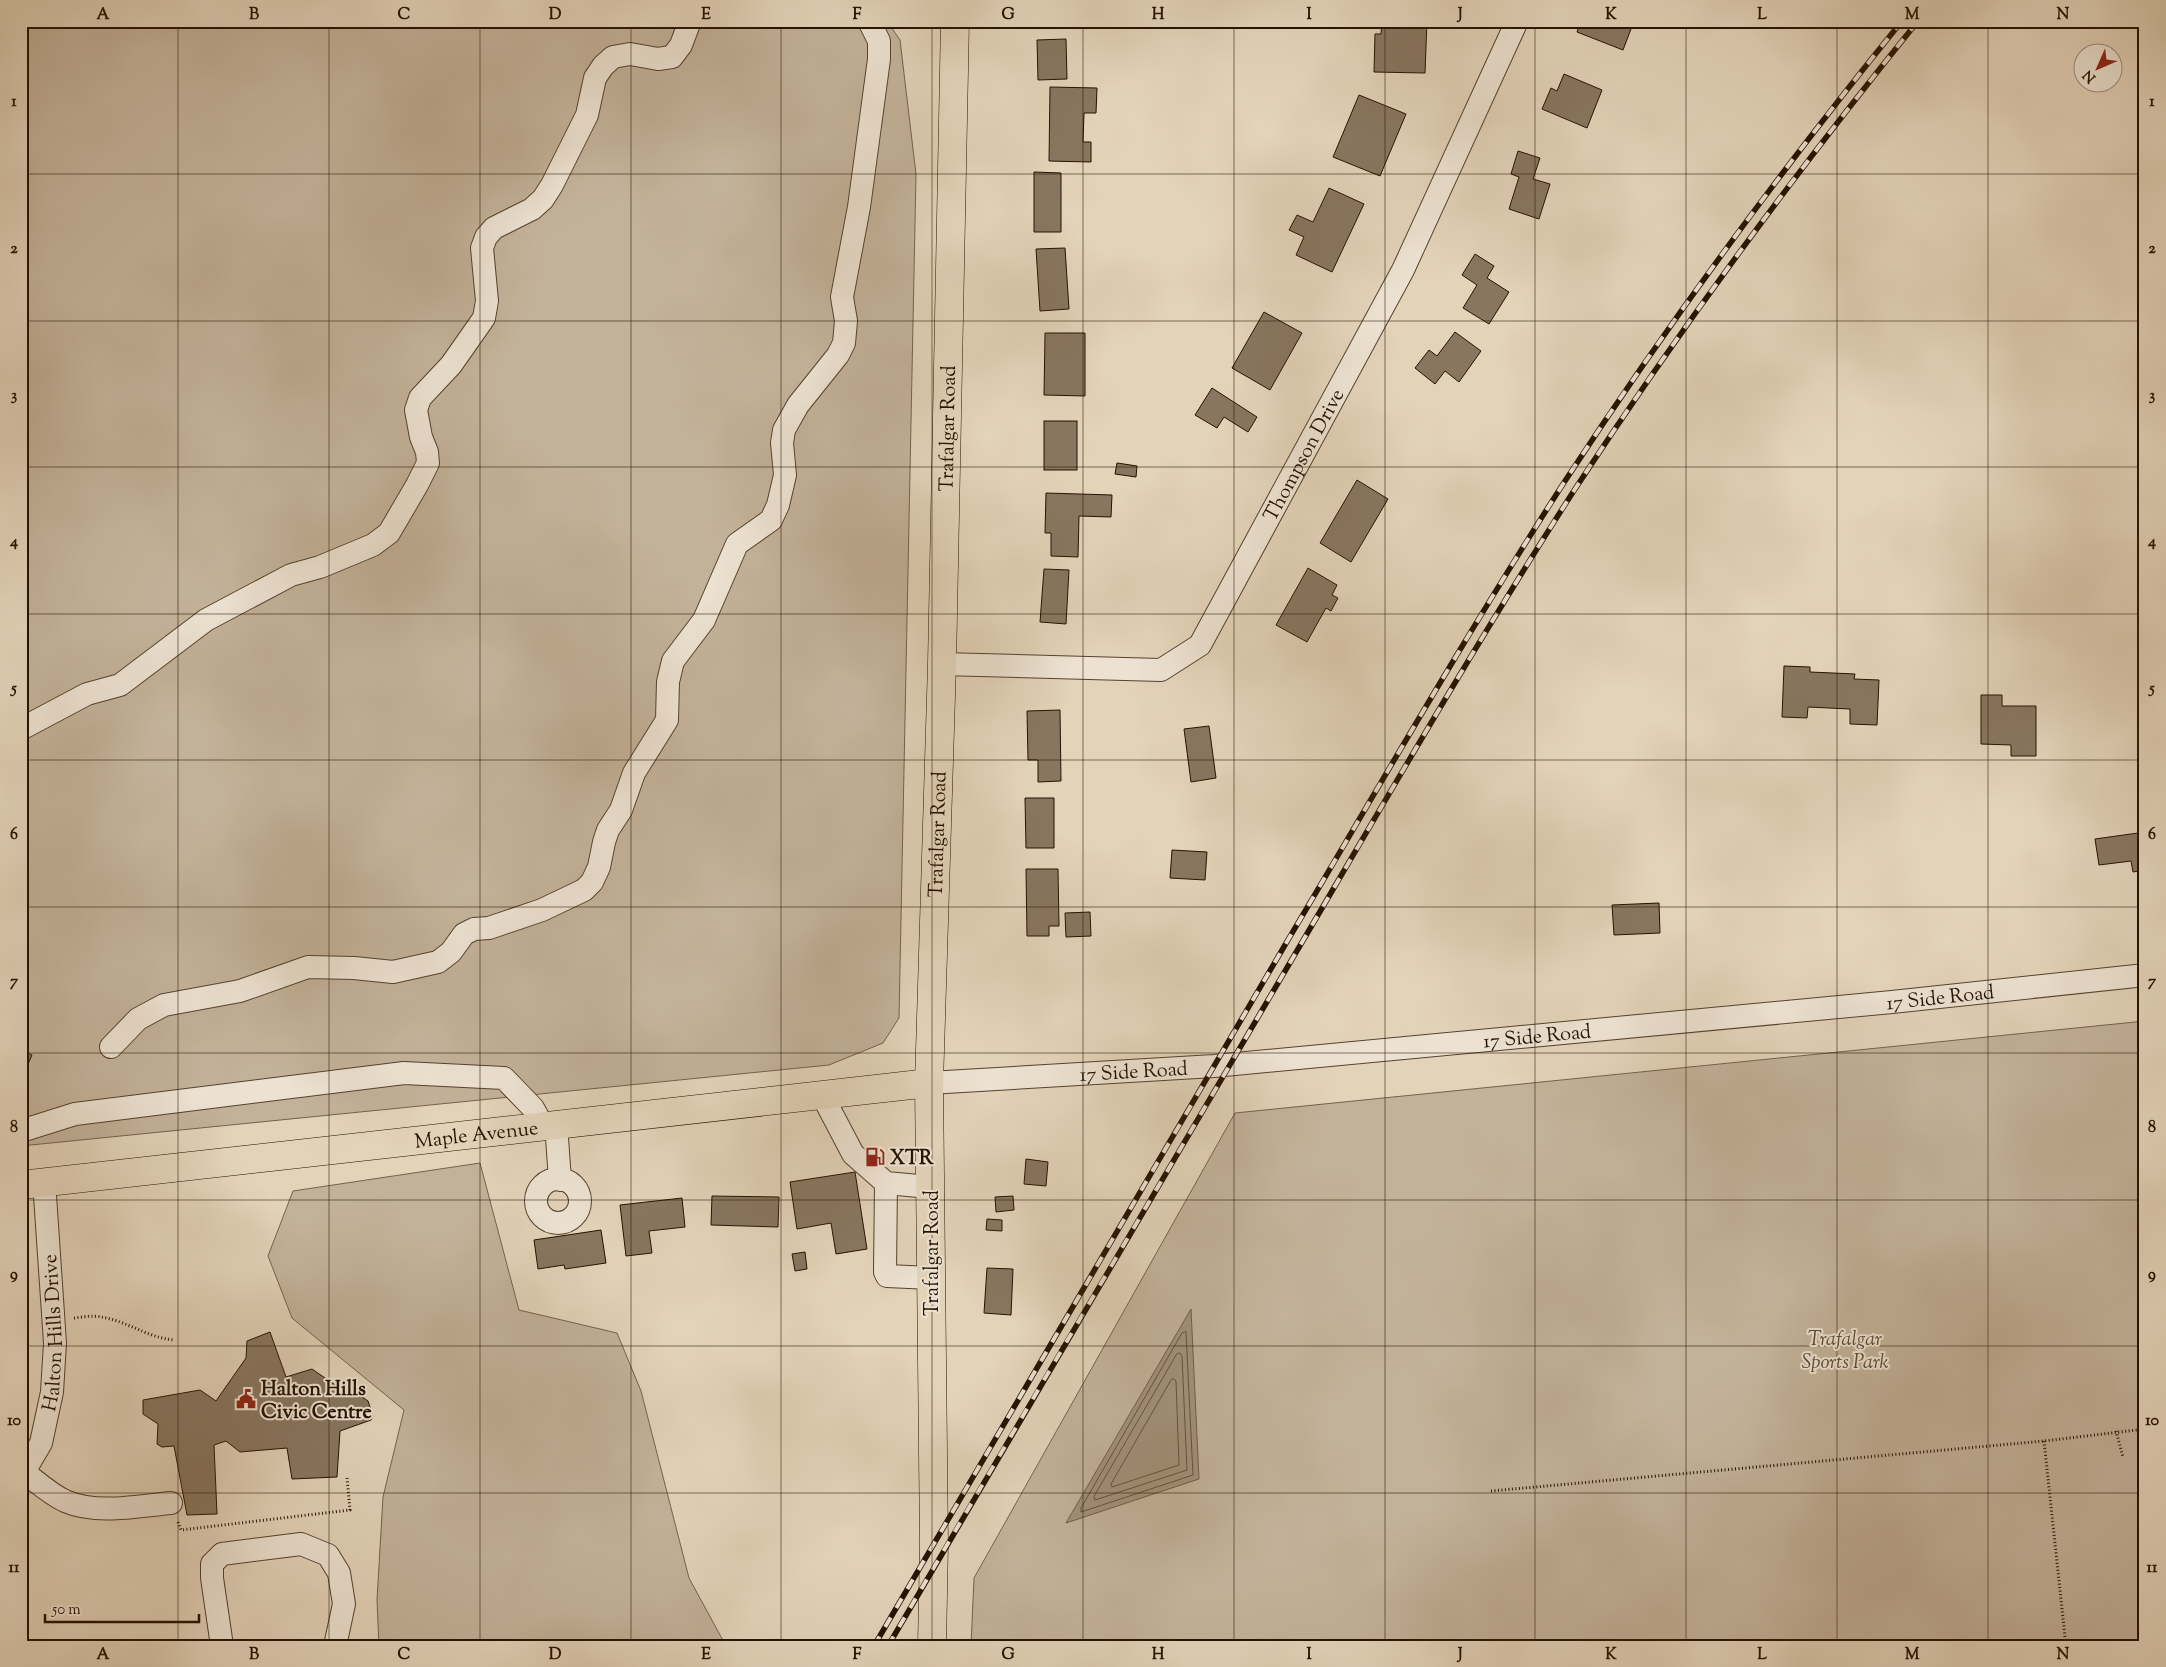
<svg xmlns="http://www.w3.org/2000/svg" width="2166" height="1667" font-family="'Sorts Mill Goudy',serif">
<rect width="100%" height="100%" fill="#e3d3b9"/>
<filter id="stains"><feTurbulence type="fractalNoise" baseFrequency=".004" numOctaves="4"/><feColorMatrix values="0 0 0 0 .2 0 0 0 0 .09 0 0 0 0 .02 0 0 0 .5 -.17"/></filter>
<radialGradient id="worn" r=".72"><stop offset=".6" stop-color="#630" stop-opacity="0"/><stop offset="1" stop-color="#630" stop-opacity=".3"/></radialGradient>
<g fill="#c3b29a" stroke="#74624d">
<polygon points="21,21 887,21 900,40 916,174 899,1018 883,1043 829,1065 21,1146"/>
<polygon points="2145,1021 2145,1646 971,1646 974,1578 1235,1113"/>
<polygon points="480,1163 519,1310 617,1333 641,1391 689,1578 726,1646 379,1646 377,1600 383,1497 404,1410 292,1318 268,1256 293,1191"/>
</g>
<polygon fill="#a2917a" stroke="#705e49" points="1191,1309 1199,1479 1066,1523"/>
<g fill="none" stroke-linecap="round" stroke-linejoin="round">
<g stroke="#64523d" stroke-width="1">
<polygon points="1186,1332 1193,1475 1081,1512 1081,1508 1182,1333"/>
<polygon points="1177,1354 1180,1353 1182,1356 1187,1470 1095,1500 1094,1497"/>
<polygon points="1174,1379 1176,1381 1179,1465 1112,1487 1111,1484 1171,1380"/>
</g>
</g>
<g fill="#887660" stroke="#251200">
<polygon points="1382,21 1427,21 1425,73 1374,72 1375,34 1381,34"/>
<polygon points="1581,21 1634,21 1623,50 1577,32"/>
<polygon points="1066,39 1067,79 1038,80 1037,40"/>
<polygon points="1564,74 1602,90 1587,128 1542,109 1551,88 1557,91"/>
<polygon points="1050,87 1097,88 1096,113 1084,113 1083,142 1091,142 1091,162 1049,161"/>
<polygon points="1359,95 1406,114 1380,176 1333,157"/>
<polygon points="1518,151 1540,158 1533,179 1550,184 1539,219 1509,209 1519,177 1511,174"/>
<polygon points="1034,172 1061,173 1061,232 1034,232"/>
<polygon points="1329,188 1364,204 1332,272 1296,255 1304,237 1289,230 1297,215 1313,222"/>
<polygon points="1065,248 1069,309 1040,311 1036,249"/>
<polygon points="1475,254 1494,266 1487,278 1509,292 1489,324 1463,308 1477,285 1462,275"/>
<polygon points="1264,312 1302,333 1270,390 1232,368"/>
<polygon points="1455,332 1481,351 1459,382 1445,371 1435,384 1415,368 1429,350 1437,356"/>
<polygon points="1045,333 1085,333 1085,396 1044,395"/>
<polygon points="1212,388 1257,417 1248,432 1224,417 1217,428 1195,415"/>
<rect x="1044" y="421" width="33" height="49"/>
<polygon points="1117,463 1137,466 1136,477 1115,474"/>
<polygon points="1357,480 1388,499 1351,562 1320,543"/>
<polygon points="1046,493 1112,495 1111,517 1079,516 1078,557 1051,556 1051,533 1045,533"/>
<polygon points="1308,568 1337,585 1332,595 1338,598 1331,611 1326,608 1307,642 1276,625"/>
<polygon points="1044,569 1069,570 1066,624 1040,622"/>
<polygon points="1784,666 1810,667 1810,672 1855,674 1854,679 1879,680 1877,725 1850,724 1850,709 1808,707 1807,718 1782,717"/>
<polygon points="1981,695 2002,695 2002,706 2036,706 2036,756 2011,756 2011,745 1981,744"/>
<polygon points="1060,710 1061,781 1038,782 1038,760 1028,760 1027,711"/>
<polygon points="1209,726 1216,778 1191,782 1184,729"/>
<polygon points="1025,798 1054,798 1054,848 1026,848"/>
<polygon points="2145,832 2145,870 2133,872 2131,861 2099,865 2095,839"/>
<polygon points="1172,850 1207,852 1205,880 1170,878"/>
<polygon points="1026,869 1058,869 1059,926 1049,926 1049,936 1027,936"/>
<polygon points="1659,903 1660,933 1614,935 1612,905"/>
<polygon points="1090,912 1091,936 1066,937 1065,913"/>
<polygon points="21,1050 32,1055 21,1080"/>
<polygon points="1026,1159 1048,1162 1046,1186 1024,1184"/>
<polygon points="855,1172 867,1249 836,1254 831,1223 797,1229 790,1182"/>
<polygon points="712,1196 779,1197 778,1227 711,1225"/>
<polygon points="1013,1196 1014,1210 996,1212 995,1197"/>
<polygon points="682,1198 685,1227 649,1231 652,1253 626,1256 620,1205"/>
<polygon points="987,1219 1002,1220 1002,1231 986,1230"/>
<polygon points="601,1230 606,1263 565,1269 564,1265 538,1269 534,1240"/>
<polygon points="805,1252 807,1269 795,1271 792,1254"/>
<polygon points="987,1268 1013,1269 1011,1315 984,1313"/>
<polygon points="270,1332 286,1377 312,1369 344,1391 355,1392 368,1401 373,1416 371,1420 340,1431 337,1477 292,1479 287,1448 240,1452 226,1441 214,1445 217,1514 187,1515 174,1446 162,1447 157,1444 158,1424 143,1414 143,1400 200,1390 216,1401 246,1358 247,1341"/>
</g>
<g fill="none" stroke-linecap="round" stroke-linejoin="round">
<defs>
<g id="minor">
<path id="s1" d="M 942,664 L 1161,670 L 1200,645 L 1403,270 L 1517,21"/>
<polyline points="21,729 87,694 120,685 206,620 291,575 320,567 373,545 389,533 417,485 428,463 427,452 421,437 416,410 420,398 451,365 484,318 487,301 482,248 486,237 494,228 532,209 543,199 552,185 587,115 595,78 603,66 613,57 630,54 658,59 672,57 681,45 690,21"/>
<polyline points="111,1047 138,1019 164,1005 240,991 308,967 354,968 393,972 438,962 451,952 464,934 474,929 489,928 542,910 584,890 592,882 599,867 604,842 608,830 621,810 634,773 667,720 668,682 673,661 704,620 737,544 771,520 778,505 785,475 782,443 784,430 798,405 838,355 844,343 846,321 842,297 859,207 879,59 879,41 869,21"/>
<path id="s2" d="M 929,1083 L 1214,1066 L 1892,1002 L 2145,975"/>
<polyline points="822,1095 853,1154 886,1183 930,1187"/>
<polyline points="556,1124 560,1180"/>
<polyline points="21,1131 75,1114 404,1073 504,1078 533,1108 543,1126"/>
<circle cx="558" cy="1201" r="22"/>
<polyline points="886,1183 885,1272 887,1276 931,1278"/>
<path d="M 24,1472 C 37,1482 50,1494 65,1501 C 97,1515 138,1506 171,1503"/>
<path id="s3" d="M 21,1477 L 41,1443 L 52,1392 L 55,1343 L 44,1181"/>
<polyline points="222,1646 212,1578 212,1564 222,1554 301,1544 328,1555 339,1573 344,1604 335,1646"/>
</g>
<g id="major">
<path id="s4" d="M 21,1185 L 929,1083"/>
<path id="s5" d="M 932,1646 L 934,1544 L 929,1083 L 942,664 L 955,21"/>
</g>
</defs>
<use href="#minor" stroke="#54422e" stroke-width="24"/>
<use href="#major" stroke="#251200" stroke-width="29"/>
<g stroke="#251200" stroke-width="3" stroke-dasharray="1 2.5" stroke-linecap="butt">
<path d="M 74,1318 C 83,1317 93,1315 101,1317 C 128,1321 147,1338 175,1340"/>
<polyline points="2116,1431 2123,1457"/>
<polyline points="2044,1441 2066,1646"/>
<polyline points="1491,1491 2044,1441 2145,1429"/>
<polyline points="178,1522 181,1530 350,1510 347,1478"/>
</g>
<use href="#minor" stroke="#ede2d2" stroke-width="22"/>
<use href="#major" stroke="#e3d3b9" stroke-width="28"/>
<defs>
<g id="rail">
<path d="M 874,1646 C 1011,1412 1148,1179 1285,945 C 1377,790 1467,633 1565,481 C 1669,322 1782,169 1902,21"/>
<path d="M 888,1646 C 1018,1423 1150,1201 1281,978 C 1377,815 1472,649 1575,489 C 1681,327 1796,172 1918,21"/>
</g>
</defs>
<use href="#rail" stroke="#251200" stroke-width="5.5"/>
<use href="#rail" stroke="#ede2d2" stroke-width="4" stroke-dasharray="11" stroke-linecap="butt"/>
</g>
<path fill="none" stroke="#251200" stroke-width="1" stroke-opacity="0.55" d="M 178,21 L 178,1646M 329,21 L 329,1646M 480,21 L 480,1646M 631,21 L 631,1646M 781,21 L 781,1646M 932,21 L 932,1646M 1083,21 L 1083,1646M 1234,21 L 1234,1646M 1385,21 L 1385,1646M 1535,21 L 1535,1646M 1686,21 L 1686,1646M 1837,21 L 1837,1646M 1988,21 L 1988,1646M 21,174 L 2145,174M 21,321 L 2145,321M 21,467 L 2145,467M 21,614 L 2145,614M 21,760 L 2145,760M 21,907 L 2145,907M 21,1053 L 2145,1053M 21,1200 L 2145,1200M 21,1346 L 2145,1346M 21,1493 L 2145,1493"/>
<defs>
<symbol id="fuel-bare" viewBox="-9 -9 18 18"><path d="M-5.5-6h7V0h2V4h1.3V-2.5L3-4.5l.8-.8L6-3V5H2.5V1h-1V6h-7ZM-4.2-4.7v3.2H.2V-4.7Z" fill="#8f2418" stroke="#ede2d2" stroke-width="2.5" paint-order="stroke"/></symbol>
<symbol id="civic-bare" viewBox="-9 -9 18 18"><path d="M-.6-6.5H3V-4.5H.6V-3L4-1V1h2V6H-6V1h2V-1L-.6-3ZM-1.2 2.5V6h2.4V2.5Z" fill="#8f2418" stroke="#ede2d2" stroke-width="2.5" paint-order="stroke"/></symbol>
</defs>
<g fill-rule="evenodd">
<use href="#fuel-bare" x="861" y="1143" width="28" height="28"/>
<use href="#civic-bare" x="232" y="1385" width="28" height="28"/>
</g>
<g text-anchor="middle" stroke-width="4" stroke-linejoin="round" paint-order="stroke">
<g font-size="20" fill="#251200" stroke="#ede2d2">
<text dy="7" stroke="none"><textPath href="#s5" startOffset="1218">Trafalgar Road</textPath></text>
<text dy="7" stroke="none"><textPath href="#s1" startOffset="482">Thompson Drive</textPath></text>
<text dy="7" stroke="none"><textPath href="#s5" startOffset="812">Trafalgar Road</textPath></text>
<text dy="7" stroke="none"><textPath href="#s2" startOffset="1015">17 Side Road</textPath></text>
<text dy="7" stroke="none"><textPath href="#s2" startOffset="610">17 Side Road</textPath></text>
<text dy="7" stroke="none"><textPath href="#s2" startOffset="205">17 Side Road</textPath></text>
<text dy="7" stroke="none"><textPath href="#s4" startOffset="458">Maple Avenue</textPath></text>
<text transform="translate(931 1253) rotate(-90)" y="7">Trafalgar Road</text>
<text dy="7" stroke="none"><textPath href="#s3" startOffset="151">Halton Hills Drive</textPath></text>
</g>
<g font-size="20" font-weight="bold" fill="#251200" stroke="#ede2d2" text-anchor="start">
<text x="890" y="1164">XTR</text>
<text x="261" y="1395">Halton Hills<tspan x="261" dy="23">Civic Centre</tspan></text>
</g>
<g font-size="20" font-style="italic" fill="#5c4a36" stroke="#ede2d2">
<text x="1845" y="1345">Trafalgar<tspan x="1845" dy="23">Sports Park</tspan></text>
</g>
</g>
<rect width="2166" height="1667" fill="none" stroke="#e3d3b9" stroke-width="55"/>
<g transform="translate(2098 68) rotate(225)"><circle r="24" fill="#ede2d2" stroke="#9d8f7e"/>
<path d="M0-4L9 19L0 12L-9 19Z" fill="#8f2418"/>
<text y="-8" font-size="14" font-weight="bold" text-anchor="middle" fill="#251200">N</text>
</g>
<path d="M45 1614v8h154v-8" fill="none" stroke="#251200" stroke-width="2.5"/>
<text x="52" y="1614" font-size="15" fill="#251200" stroke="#ede2d2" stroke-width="4" paint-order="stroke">50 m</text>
<rect x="28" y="28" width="2110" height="1612" fill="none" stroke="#251200" stroke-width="2"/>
<g font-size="16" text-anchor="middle" font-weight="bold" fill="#251200">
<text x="103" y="19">A</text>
<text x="254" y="19">B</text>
<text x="404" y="19">C</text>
<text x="555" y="19">D</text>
<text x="706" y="19">E</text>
<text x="857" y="19">F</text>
<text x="1008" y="19">G</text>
<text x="1158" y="19">H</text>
<text x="1309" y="19">I</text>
<text x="1460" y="19">J</text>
<text x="1611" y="19">K</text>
<text x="1762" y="19">L</text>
<text x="1912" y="19">M</text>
<text x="2063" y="19">N</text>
<text x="14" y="106">1</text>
<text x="2152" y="106">1</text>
<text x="14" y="253">2</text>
<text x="2152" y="253">2</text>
<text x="14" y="400">3</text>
<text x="2152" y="400">3</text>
<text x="14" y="546">4</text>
<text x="2152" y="546">4</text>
<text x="14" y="693">5</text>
<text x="2152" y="693">5</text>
<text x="14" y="839">6</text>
<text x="2152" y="839">6</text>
<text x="14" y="986">7</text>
<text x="2152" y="986">7</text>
<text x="14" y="1132">8</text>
<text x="2152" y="1132">8</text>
<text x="14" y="1279">9</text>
<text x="2152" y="1279">9</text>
<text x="14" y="1425">10</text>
<text x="2152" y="1425">10</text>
<text x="14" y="1572">11</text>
<text x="2152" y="1572">11</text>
<text x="103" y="1659">A</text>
<text x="254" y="1659">B</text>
<text x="404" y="1659">C</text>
<text x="555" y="1659">D</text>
<text x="706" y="1659">E</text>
<text x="857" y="1659">F</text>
<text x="1008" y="1659">G</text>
<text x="1158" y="1659">H</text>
<text x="1309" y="1659">I</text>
<text x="1460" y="1659">J</text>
<text x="1611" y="1659">K</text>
<text x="1762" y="1659">L</text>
<text x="1912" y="1659">M</text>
<text x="2063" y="1659">N</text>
</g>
<rect width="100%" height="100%" filter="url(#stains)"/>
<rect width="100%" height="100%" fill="url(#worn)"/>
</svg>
